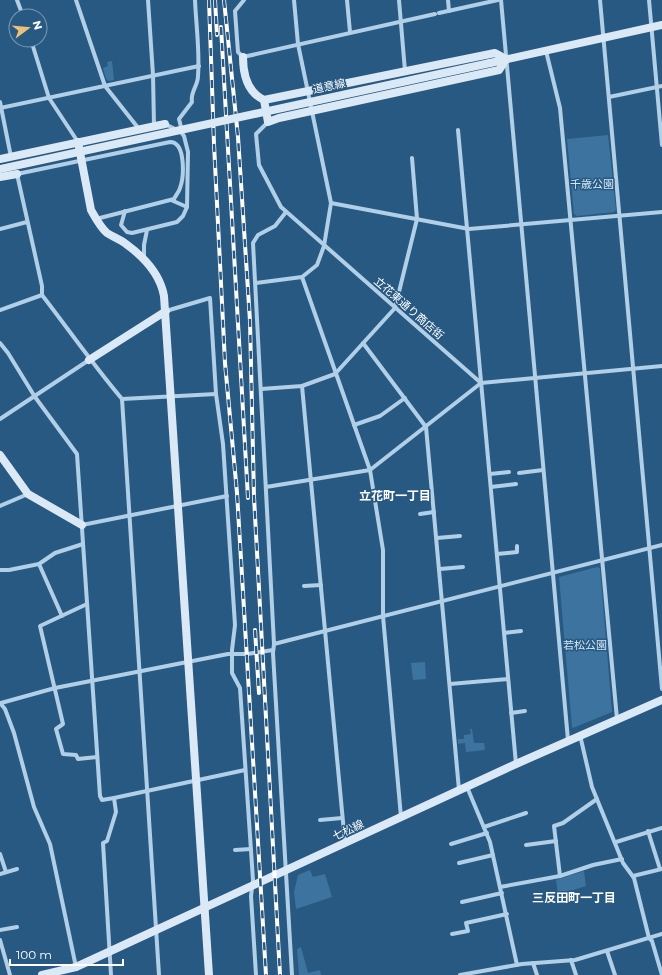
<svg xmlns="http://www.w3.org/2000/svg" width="662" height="975" font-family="Montserrat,'Noto Sans JP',sans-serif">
<rect width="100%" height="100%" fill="#285982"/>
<g fill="#3d739f">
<polygon points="112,61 114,80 109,81 106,79 103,68 108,66 107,62"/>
<polygon points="608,135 616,210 614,212 577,216 574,214 567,139"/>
<polygon points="597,567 600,568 612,712 573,728 572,727 559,577"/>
<polygon points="425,662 426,679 413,680 411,663"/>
<polygon points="470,729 472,729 474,743 484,743 485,750 466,752 465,743 458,744 458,739 464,739 464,735 471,734"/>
<polygon points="310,870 313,877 325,874 332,897 296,909 294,892 298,875"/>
<polygon points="584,871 586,886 558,895 556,880"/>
<polygon points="301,947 308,973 320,970 321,975 299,975 297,949"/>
</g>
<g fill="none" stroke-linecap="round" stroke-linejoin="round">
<g stroke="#b1cfe6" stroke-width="4">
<polyline points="17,0 23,16"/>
<polyline points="76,0 105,86 139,129"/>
<polyline points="148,0 153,75 154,126"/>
<polyline points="244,0 235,11 238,52 243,57 435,14"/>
<polyline points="347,0 350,32"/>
<polyline points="399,0 405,71"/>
<polyline points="448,0 449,11"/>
<polyline points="501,0 568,740"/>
<polyline points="600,0 662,689"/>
<polyline points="649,0 662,145"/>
<polyline points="439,13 498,0"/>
<polyline points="31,40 49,98 78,142"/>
<polyline points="546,51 560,108 617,719"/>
<polyline points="609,97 662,86"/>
<polyline points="0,102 11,157"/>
<polyline points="0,108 199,66"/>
<polyline points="268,122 256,134 259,165 281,207 481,383"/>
<polyline points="458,130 516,764"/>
<path d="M 182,131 L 179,119 L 192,102 C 190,92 198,86 198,76 C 200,51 196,25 195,0"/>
<polyline points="171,200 187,207"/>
<polyline points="331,203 469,229 662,212"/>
<polyline points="125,211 121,225 127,232 132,233 177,222 183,216 187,207 188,152 184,136 181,132 165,124"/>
<polyline points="286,212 275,226 258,235 253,243 274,644 273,653 292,975"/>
<path d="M 96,219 L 174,199 C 176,195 179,192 180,188 C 184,177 186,142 170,142 L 17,174 L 42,286 L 42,295 C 69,330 94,366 122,399 L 159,975"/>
<polyline points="0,229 27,222"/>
<polyline points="144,258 144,245 147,230"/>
<polyline points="302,277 370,470 383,550 383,616 401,817"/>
<polyline points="256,283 302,277 317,265 324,246 331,203 298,44 294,0"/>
<polyline points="0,310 42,295"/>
<polyline points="166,311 210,298 216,394 223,444 235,625 232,650 232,673 240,688 253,880 251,896 256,975"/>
<polyline points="0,343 8,353 35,397 77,454 100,796 102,800 114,798 116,812 107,841 103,843 111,975"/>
<polyline points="363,343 426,427 459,790"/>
<polyline points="302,386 345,843"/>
<polyline points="261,389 302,386 335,374 395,308 417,219 412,158"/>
<polyline points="122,399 216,394"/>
<polyline points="0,419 89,360"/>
<polyline points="354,425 380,416 405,398"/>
<polyline points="519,473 543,470"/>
<polyline points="490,474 509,472"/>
<polyline points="266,487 370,470 481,383 662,366"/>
<polyline points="491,487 516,484"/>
<polyline points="0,506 28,494"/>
<polyline points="420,514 434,512"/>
<polyline points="82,525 227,496"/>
<polyline points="437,538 460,536"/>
<polyline points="497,554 517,552 517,546"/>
<polyline points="39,564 62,616"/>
<polyline points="440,569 463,567"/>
<polyline points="0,570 9,570 39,564 55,553 83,544"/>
<polyline points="304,586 321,585"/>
<polyline points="87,604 40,626 63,724 56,729 63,754 76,755 78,759 97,757"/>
<polyline points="504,633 521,631"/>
<polyline points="274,644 662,545"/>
<polyline points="450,684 508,679"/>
<polyline points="0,703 5,709 14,733 34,807 50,844 76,967"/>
<polyline points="1,703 55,688 228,654 247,654 273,650"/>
<polyline points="511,713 525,711"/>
<polyline points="580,735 592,787 623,863 634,878 649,938 652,941 662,975"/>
<polyline points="467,787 490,842 517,965"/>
<polyline points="114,798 245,770"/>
<polyline points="320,820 342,818"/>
<polyline points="484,827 526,813"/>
<polyline points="648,831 660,869"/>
<polyline points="616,842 662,828"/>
<polyline points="451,844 487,833"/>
<polyline points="526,845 556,841"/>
<polyline points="235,850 251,849"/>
<polyline points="0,854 6,872"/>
<polyline points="459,863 493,855"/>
<polyline points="0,874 17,869"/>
<polyline points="560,876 554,826 563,823 597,799"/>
<polyline points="633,876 662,869"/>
<polyline points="500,887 560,876 593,865 622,859"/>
<polyline points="462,902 502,893"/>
<polyline points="0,930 17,927"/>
<polyline points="452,934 468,931 466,923 507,914"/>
<polyline points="0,940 10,975"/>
<polyline points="607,951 615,975"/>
<polyline points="571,960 576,975"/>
<polyline points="533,963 537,975"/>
<polyline points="460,975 522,964 575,960 662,934"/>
</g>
<g stroke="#dbe9f6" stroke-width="8">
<path d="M 243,57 C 243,75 247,92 264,100 L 268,122 L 279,118 L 499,70 L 506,59"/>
<polyline points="490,63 662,25"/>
<polyline points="264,100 495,53 506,59"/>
<path d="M 78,142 L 91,210 C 95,217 100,227 107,233 C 113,237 120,239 126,244 C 144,257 160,274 164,296 L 209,975"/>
<polyline points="0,159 165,124"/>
<polyline points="0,177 17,174"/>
<polyline points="89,360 166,311"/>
<polyline points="0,455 28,494 82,525"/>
<polyline points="42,975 76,967 516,764 662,700"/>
</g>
<defs>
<g id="rail">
<polyline points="209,0 214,144 225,363 237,493 266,975"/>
<polyline points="215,0 217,35"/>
<polyline points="224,0 238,137 250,321 254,497 280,975"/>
<polyline points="221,27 248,498"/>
<polyline points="255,630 259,693"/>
</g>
</defs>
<use href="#rail" stroke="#fff" stroke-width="4"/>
<use href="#rail" stroke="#285982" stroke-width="2.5" stroke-dasharray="8" stroke-linecap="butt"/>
<polyline stroke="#dbe9f6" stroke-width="8" points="0,169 490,63"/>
</g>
<g text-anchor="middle" stroke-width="3" stroke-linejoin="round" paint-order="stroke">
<g font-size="11" fill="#fff" stroke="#285982">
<text transform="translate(329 86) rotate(-12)" y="4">道意線</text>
<text transform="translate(409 308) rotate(41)" y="4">立花東通り商店街</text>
<text transform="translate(348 830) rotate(-25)" y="4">七松線</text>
</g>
<g font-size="11" fill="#d4e7f5" stroke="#285982">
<text x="592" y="188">千歳公園</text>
<text x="585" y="649">若松公園</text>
</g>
<g font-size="12" font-weight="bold" fill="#fff" stroke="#285982">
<text x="395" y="500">立花町一丁目</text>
<text x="574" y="902">三反田町一丁目</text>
</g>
</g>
<g transform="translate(28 28) rotate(74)"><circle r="19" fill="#285982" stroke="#7e9bb4"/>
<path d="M0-3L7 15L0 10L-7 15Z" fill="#eebf78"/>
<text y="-6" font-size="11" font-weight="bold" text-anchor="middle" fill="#ffffff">N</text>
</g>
<path d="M10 959v6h113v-6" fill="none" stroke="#ffffff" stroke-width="2"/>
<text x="16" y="959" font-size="12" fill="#ffffff" stroke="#285982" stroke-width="3" paint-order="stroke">100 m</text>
</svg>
